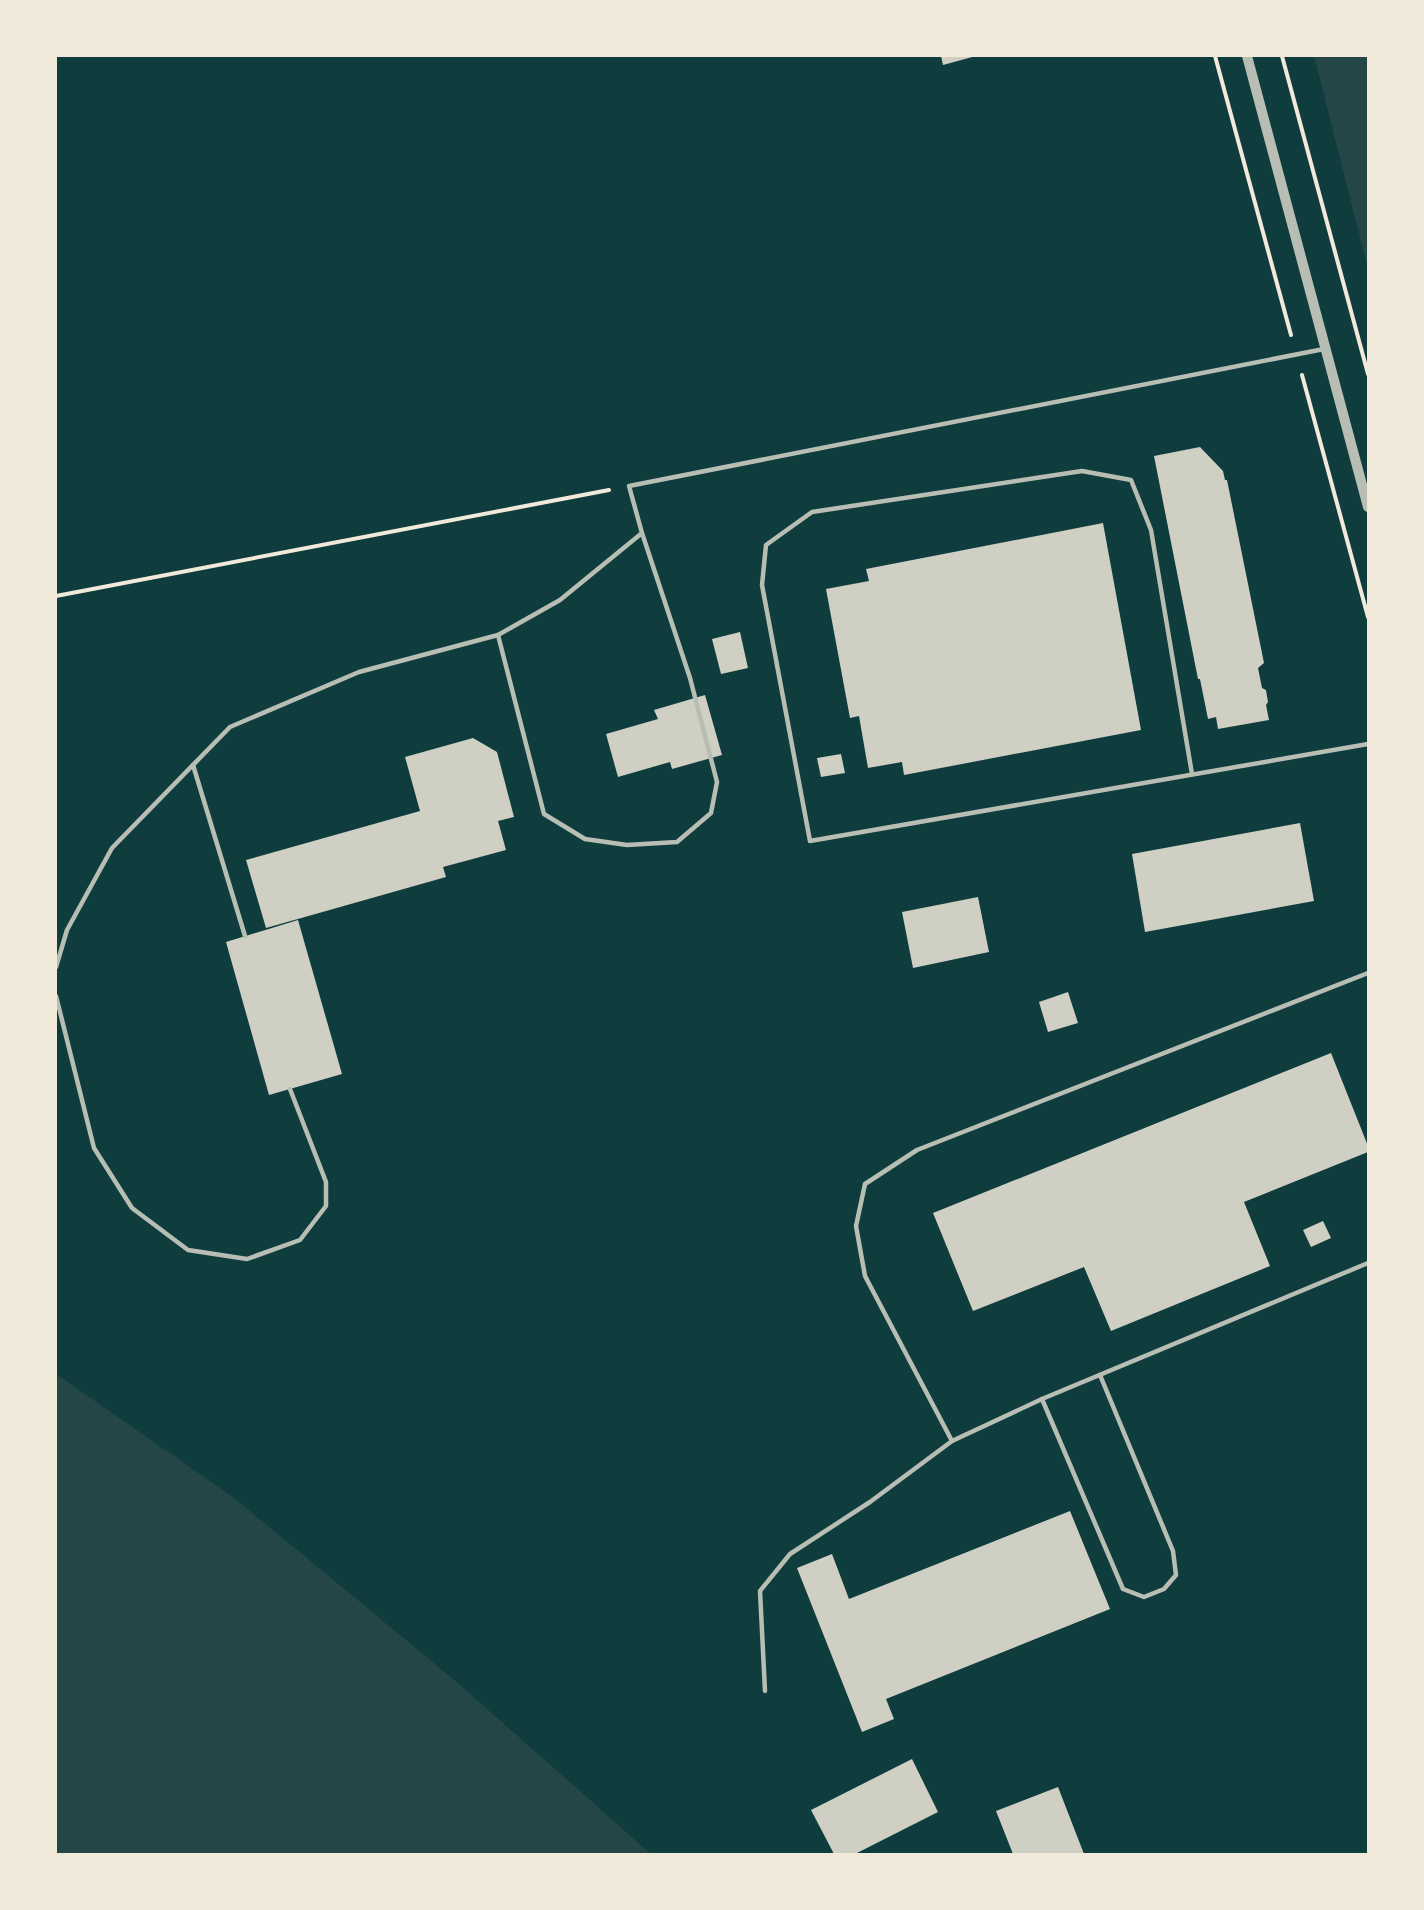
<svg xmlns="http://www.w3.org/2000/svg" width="1424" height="1910" font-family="'DejaVu Sans',sans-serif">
<rect width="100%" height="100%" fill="#0f3d3e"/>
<g fill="#244646">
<polygon points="1314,56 1368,56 1368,269"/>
<polygon points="56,1374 233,1497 452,1678 651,1854 56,1854"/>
</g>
<g fill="#cfcfc3">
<polygon points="941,56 976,56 943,65"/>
<polygon points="1200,447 1223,471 1225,480 1227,480 1264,663 1258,668 1262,688 1266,690 1268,702 1266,705 1269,720 1218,729 1216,717 1208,719 1200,679 1198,679 1154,456"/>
<polygon points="1103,523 1141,730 904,775 902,762 868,768 859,716 850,718 826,589 869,581 866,569"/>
<polygon points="740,632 748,668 721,674 712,639"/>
<polygon points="705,695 722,755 672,769 670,762 618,777 606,734 658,719 654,710"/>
<polygon points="473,738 497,752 514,817 498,821 506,850 443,867 446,877 266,928 246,860 420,811 405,757"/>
<polygon points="841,754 845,773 821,777 817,758"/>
<polygon points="1300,823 1314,901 1145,932 1132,854"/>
<polygon points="978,897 989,952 913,968 902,912"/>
<polygon points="298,920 342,1074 269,1095 226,942"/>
<polygon points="1068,992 1078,1023 1048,1032 1039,1002"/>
<polygon points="1331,1053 1368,1146 1368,1152 1244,1202 1270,1266 1111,1331 1084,1267 973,1311 933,1213"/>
<polygon points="1323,1221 1331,1238 1311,1247 1303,1230"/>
<polygon points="1070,1511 1110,1609 886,1699 894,1719 862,1732 797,1568 832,1554 849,1599"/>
<polygon points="912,1759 938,1812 855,1854 834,1854 811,1810"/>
<polygon points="1058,1787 1084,1854 1013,1854 996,1811"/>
</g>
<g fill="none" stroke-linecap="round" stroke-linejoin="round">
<g stroke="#f1e9da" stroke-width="4">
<polyline points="1215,56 1291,335"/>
<polyline points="1282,56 1368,374"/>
<polyline points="1302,375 1368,617"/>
<polyline points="56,596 609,490"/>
</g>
<g stroke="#b8beb3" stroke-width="4.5">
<polyline points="642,533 560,600 498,635 544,814 585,839 627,845 677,842 711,813 717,782 690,678 642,533 629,486 1324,349"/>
<polyline points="193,765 245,936"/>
<polyline points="1192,774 1151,530 1131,480 1082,471 812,512 766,545 762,585 810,841 1368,744"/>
<polyline points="56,967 67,930 112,848 230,727 359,672 498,635"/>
<polyline points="56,996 94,1148 132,1208 188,1250 247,1259 300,1240 326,1206 326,1182 290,1089"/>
<polyline points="1042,1399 1123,1589 1144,1597 1164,1589 1176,1575 1173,1551 1100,1375"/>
<polyline points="952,1441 865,1276 856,1226 865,1184 917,1150 1368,973"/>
<polyline points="765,1691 760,1591 790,1554 870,1502 952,1441 1042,1399 1368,1263"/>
</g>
<polyline stroke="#b8beb3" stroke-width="10" points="1247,56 1368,507"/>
</g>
<rect width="1424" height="1910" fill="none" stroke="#f1e9da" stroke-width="114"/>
</svg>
